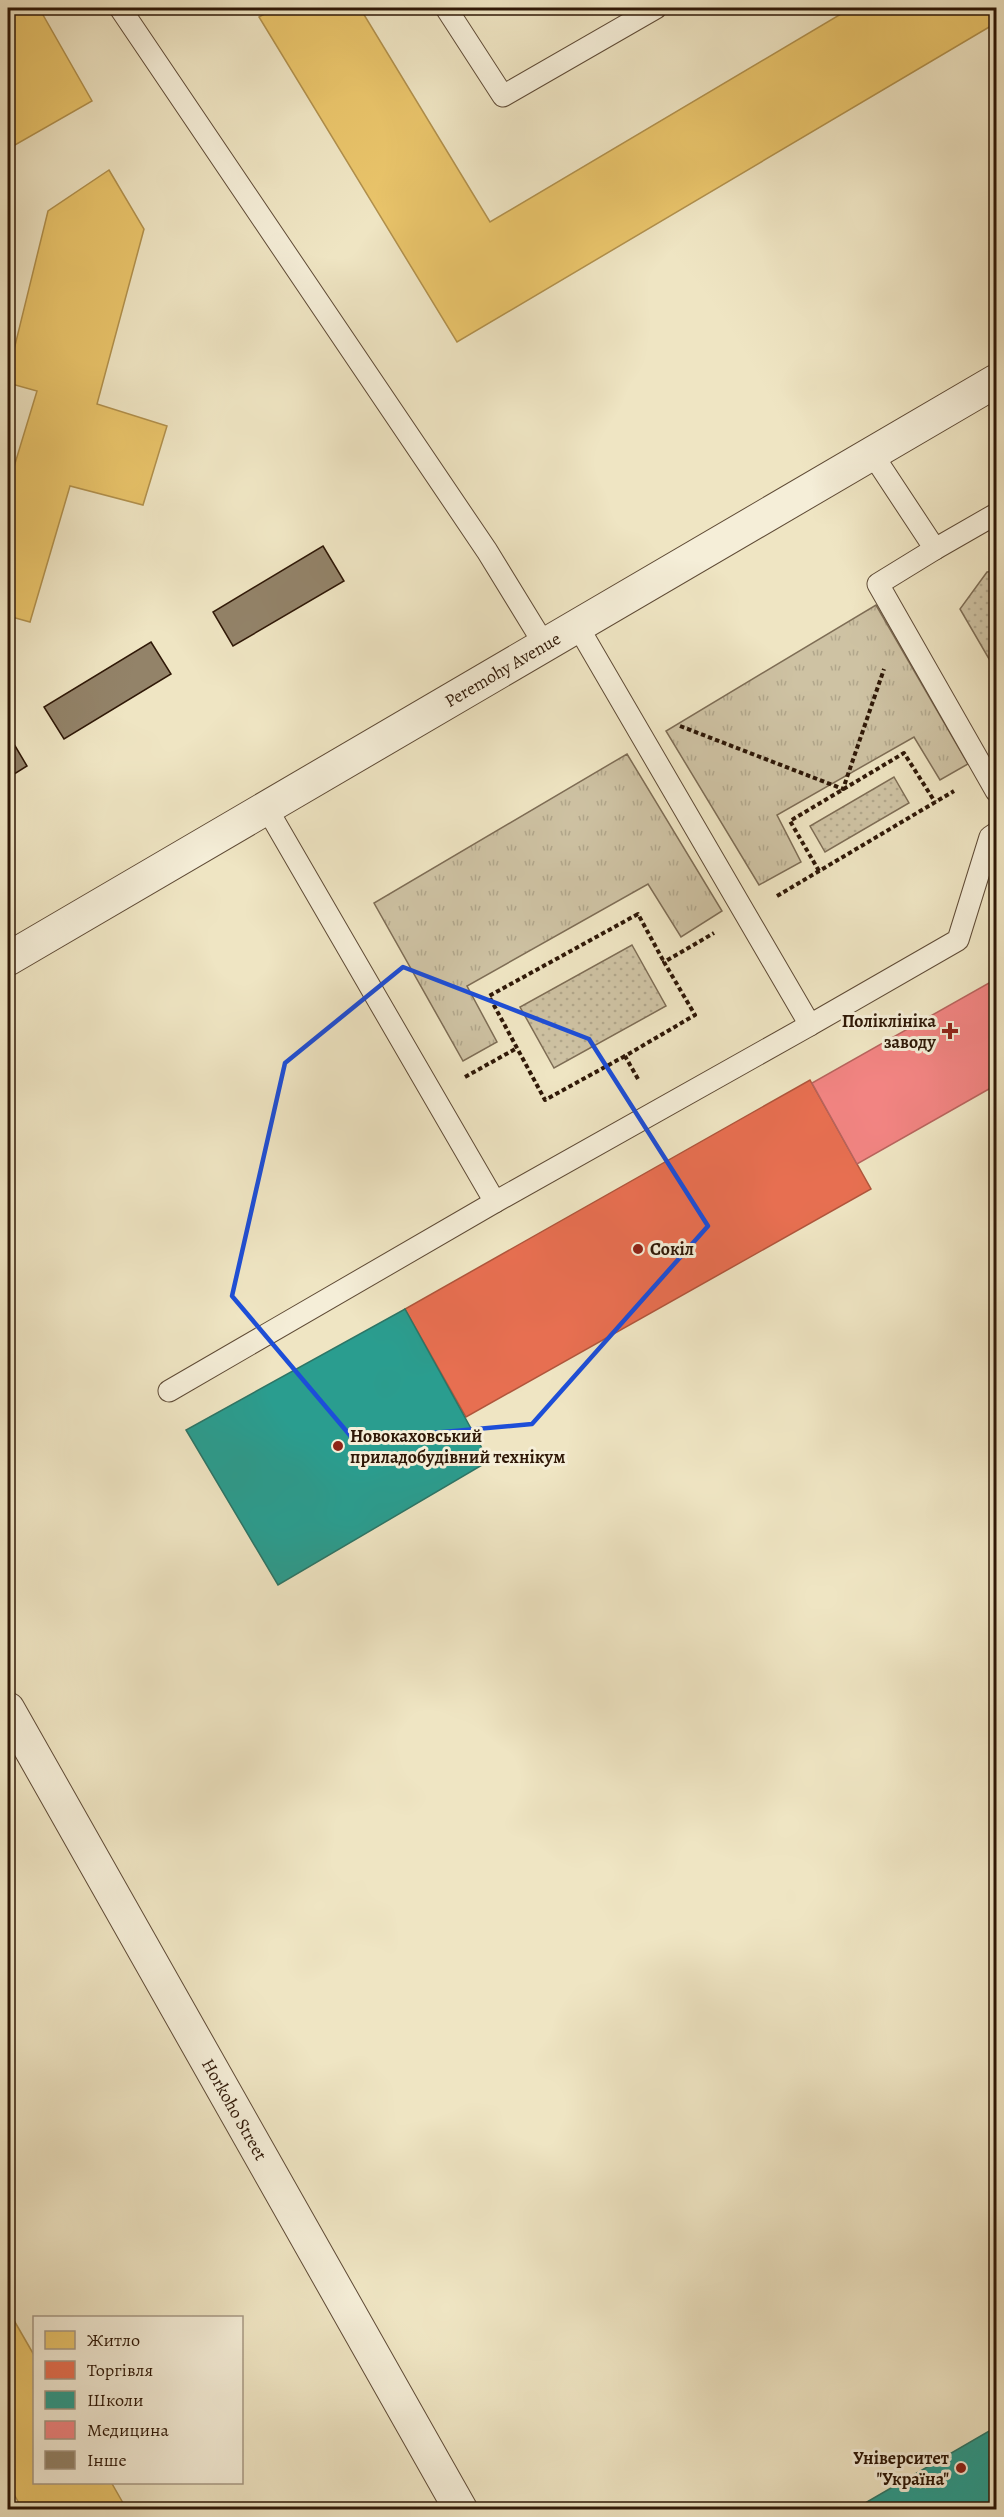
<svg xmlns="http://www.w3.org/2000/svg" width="1004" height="2517" font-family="Alegreya,serif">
<defs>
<pattern id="grass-dots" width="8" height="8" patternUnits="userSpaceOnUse" patternTransform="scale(1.5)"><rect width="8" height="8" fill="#cec2a3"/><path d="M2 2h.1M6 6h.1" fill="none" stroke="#b1a68b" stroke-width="1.8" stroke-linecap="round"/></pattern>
<pattern id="park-tufts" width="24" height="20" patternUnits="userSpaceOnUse" patternTransform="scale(1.5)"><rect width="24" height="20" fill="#cec2a3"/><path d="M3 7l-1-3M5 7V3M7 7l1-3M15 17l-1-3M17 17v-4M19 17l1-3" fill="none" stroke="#b1a68b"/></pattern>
</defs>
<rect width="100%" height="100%" fill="#efe5c3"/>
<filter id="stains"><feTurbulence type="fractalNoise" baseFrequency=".00333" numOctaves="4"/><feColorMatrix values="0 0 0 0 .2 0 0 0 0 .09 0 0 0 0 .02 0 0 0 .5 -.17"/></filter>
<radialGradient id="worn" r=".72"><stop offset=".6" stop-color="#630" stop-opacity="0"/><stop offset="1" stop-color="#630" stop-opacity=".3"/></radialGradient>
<g fill="url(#grass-dots)" stroke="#7e6d55" stroke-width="1.5">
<polygon points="996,571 996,671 960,609 987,572"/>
<polygon points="894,777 909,803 825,852 810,826"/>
<polygon points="632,945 666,1006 554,1068 520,1007"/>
</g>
<g fill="url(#park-tufts)" stroke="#7e6d55" stroke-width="1.5">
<polygon points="876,605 968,764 940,780 914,737 777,815 801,862 759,885 666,731"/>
<polygon points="627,754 722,911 681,937 648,884 467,986 497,1042 463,1061 374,903"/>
</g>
<g fill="#e9c46a" stroke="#b1904c" stroke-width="1.5">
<polygon points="25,8 39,8 92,101 8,149 8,18"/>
<polygon points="275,8 360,8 490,222 851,8 996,8 996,23 457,342 259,17"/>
<polygon points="109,170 144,229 97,404 167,426 143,505 70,486 30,622 8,616 8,468 13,470 37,391 8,383 8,374 48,211"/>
<polygon points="8,2310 34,2355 34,2482 111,2482 127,2510 23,2510 8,2484"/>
</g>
<polygon fill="#e76f51" stroke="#b0553b" stroke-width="1.5" points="810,1080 871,1189 466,1417 405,1309"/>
<g fill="#2a9d8f" stroke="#2c7566" stroke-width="1.5">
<polygon points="405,1309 489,1461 278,1585 186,1430"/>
<polygon points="996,2427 996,2510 853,2510"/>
</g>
<polygon fill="#f28482" stroke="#b8645d" stroke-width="1.5" points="996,979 996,1085 857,1164 812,1083"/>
<g fill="#938369" stroke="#2f1807" stroke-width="1.5">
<polygon points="323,546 344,581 233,646 213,612"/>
<polygon points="151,642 171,674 64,739 44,707"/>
<polygon points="8,734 27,766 8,778"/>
</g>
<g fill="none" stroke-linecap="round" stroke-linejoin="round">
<defs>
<g id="service">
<polyline points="120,8 487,551 544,644"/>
<polyline points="446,8 503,96 656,8"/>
<polyline points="873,455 935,549 996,514"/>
<polyline points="935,549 878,584 996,791"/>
<polyline points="577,625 810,1025 958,940 990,837 996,833"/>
<polyline points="266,807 495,1202"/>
<polyline points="169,1391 495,1202 810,1025"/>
</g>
<g id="minor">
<path id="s1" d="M 8,959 L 996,381"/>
<path id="s2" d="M 8,1709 L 461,2510"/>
</g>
</defs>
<use href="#service" stroke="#5f4b36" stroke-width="23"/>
<use href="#minor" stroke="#5f4b36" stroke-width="35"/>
<g stroke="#2f1807" stroke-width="4" stroke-dasharray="4.5 3" stroke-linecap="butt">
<polyline points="680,726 843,789 884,669"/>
<polyline points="819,871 790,821 904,753 935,802"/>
<polyline points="777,896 954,791"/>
<polyline points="625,1056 545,1100 489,996 638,914 664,962"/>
<polyline points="465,1077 517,1048"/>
<polyline points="638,1079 625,1056 695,1015 664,962 714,933"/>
</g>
<use href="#service" stroke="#f5eed8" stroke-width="21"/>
<use href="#minor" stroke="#f5eed8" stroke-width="33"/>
</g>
<path fill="none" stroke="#1d4ed8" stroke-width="4.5" stroke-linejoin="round" d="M 403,967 L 589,1039 L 708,1226 L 532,1424 L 354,1440 L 232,1296 L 285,1063 Z"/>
<g fill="#8f2418" stroke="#f5eed8" stroke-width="2">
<path d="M947 1022h6v6h6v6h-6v6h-6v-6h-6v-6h6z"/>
<circle cx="638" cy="1249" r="6"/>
<circle cx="338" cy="1446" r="6"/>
<circle cx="961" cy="2468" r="6"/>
</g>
<g text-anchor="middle" stroke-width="6" stroke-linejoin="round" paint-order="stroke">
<g font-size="18" fill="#2f1807" stroke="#f5eed8">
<text dy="6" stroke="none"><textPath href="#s1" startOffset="573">Peremohy Avenue</textPath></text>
<text dy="6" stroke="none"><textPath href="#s2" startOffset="460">Horkoho Street</textPath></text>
</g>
<g font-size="18" font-weight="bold" fill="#2f1807" stroke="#f5eed8" text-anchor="end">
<text x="936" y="1027">Поліклініка<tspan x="936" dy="21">заводу</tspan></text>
<text x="650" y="1255" text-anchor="start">Сокіл</text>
<text x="350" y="1442" text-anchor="start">Новокаховський<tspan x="350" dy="21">приладобудівний технікум</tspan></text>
<text x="949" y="2464">Університет<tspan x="949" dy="21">"Україна"</tspan></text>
</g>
</g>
<rect width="1004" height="2517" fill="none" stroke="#efe5c3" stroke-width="30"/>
<rect x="9" y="9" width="986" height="2499" fill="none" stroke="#2f1807" stroke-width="3"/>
<rect x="15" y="15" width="974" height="2487" fill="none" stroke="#2f1807" stroke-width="1.5"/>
<rect x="33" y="2316" width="210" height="168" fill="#f5eed8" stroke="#a69884" stroke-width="1.5"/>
<rect x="45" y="2331" width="30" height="18" fill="#e9c46a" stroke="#a69884" stroke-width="1.5"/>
<text x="87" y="2346" font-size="18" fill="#2f1807">Житло</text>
<rect x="45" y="2361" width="30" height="18" fill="#e76f51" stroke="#a69884" stroke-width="1.5"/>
<text x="87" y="2376" font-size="18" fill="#2f1807">Торгівля</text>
<rect x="45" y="2391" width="30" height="18" fill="#2a9d8f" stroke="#a69884" stroke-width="1.5"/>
<text x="87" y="2406" font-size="18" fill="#2f1807">Школи</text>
<rect x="45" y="2421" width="30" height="18" fill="#f28482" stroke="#a69884" stroke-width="1.5"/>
<text x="87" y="2436" font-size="18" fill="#2f1807">Медицина</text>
<rect x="45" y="2451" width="30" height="18" fill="#938369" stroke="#a69884" stroke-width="1.5"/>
<text x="87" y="2466" font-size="18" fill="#2f1807">Інше</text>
<rect width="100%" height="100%" filter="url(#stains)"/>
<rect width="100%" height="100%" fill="url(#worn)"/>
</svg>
